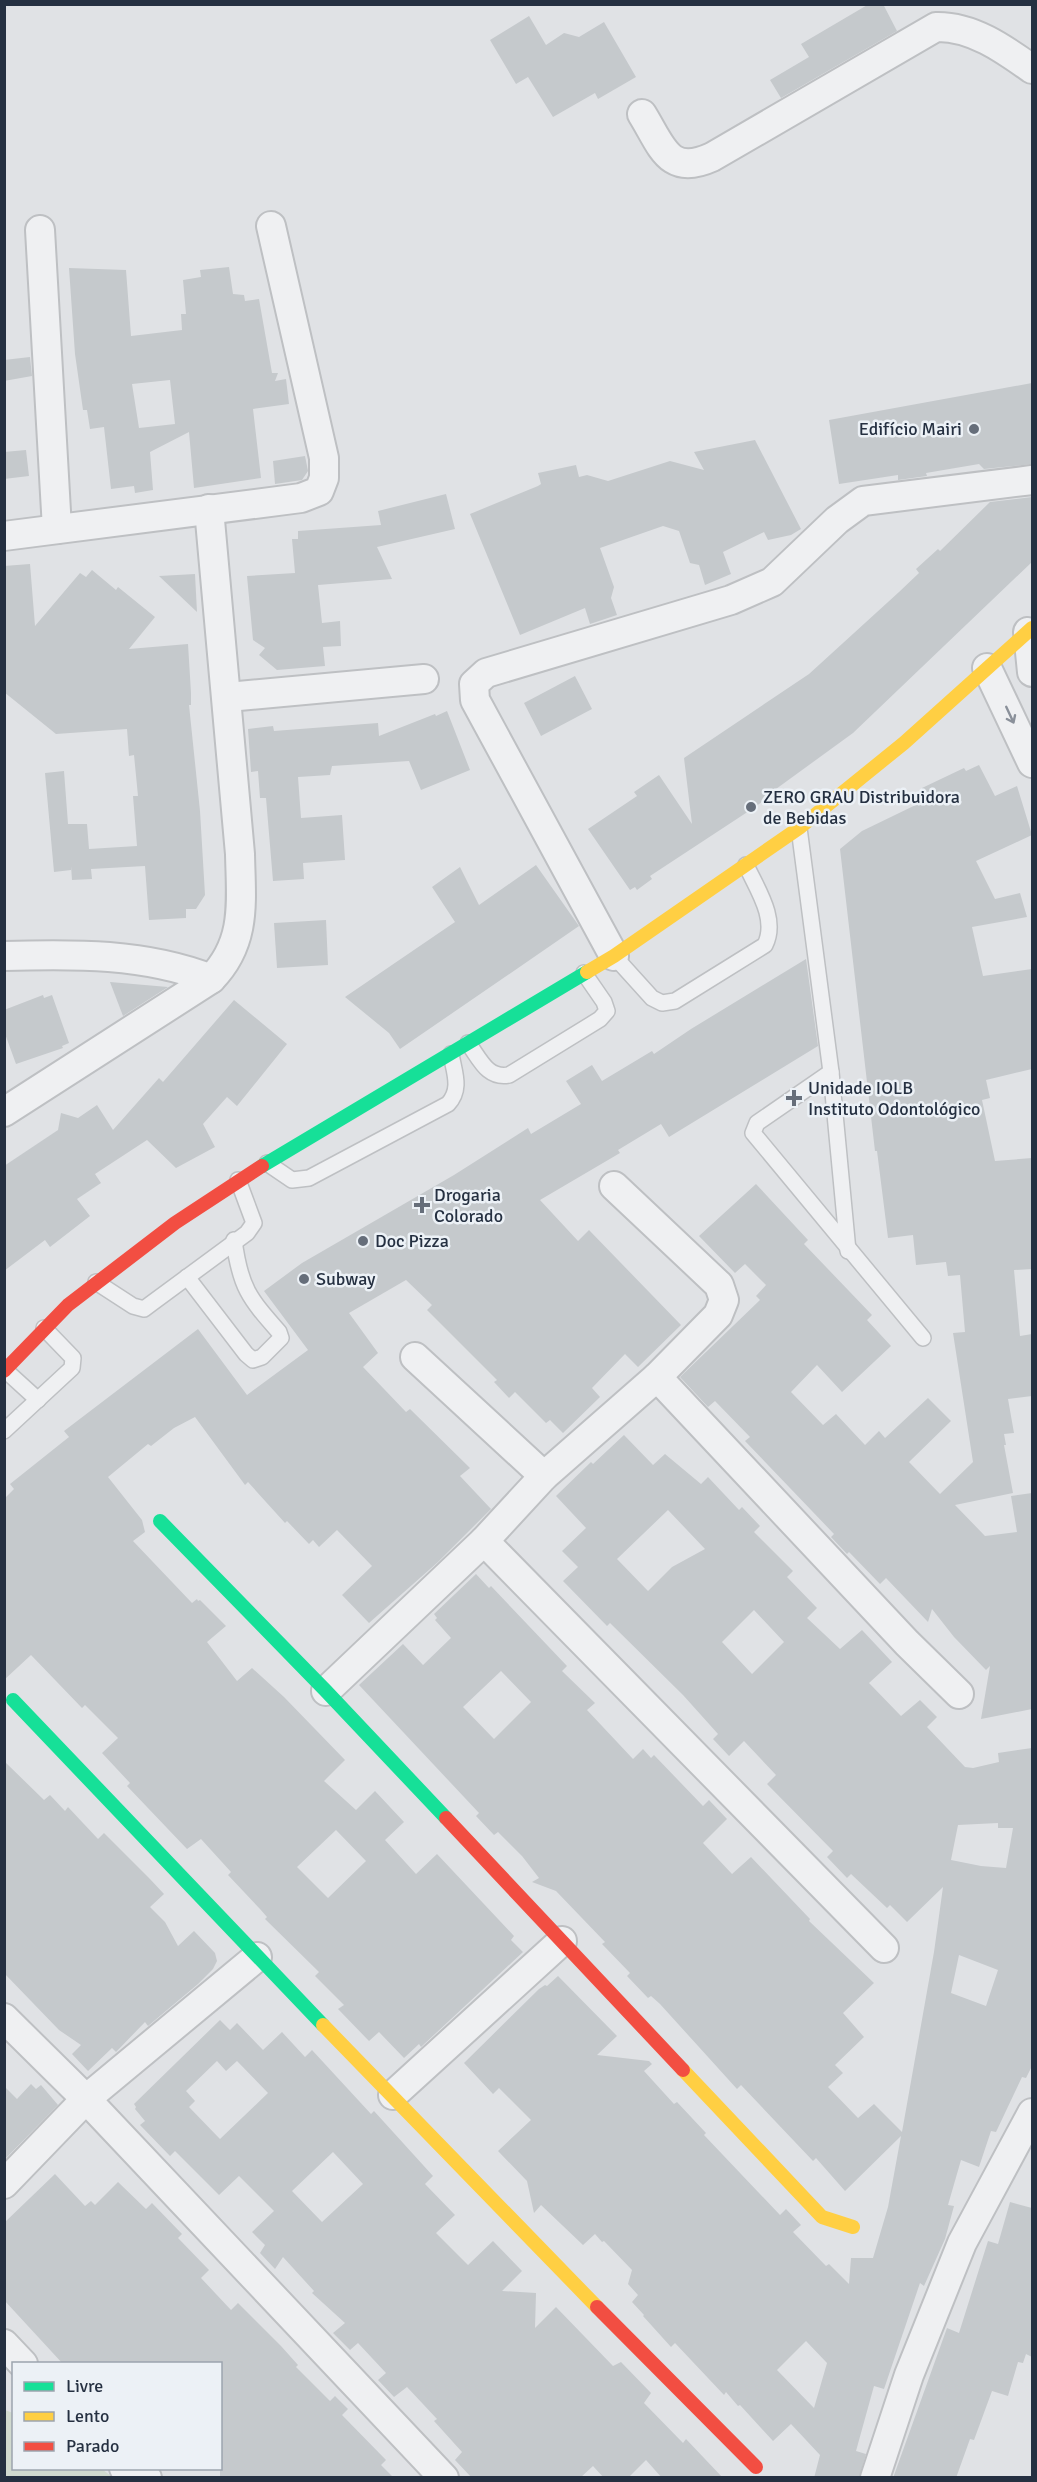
<svg xmlns="http://www.w3.org/2000/svg" width="1037" height="2482" font-family="Signika,sans-serif">
<rect width="100%" height="100%" fill="#e0e2e5"/>
<polygon fill="#d1dacf" points="5,2410 13,2413 14,2468 102,2469 112,2477 5,2477"/>
<g fill="#c5c9cc" fill-rule="evenodd">
<polygon points="869,4 883,4 897,31 781,98 770,80 809,57 801,44"/>
<polygon points="529,16 546,45 564,33 579,37 604,22 636,77 598,99 595,93 553,117 528,77 516,84 490,40"/>
<path d="M 229,267 L 233,294 L 244,295 L 245,301 L 259,299 L 272,373 L 278,373 L 275,381 L 286,379 L 289,404 L 253,409 L 261,478 L 194,488 L 189,432 L 150,452 L 153,490 L 135,493 L 134,486 L 111,489 L 104,427 L 90,429 L 87,410 L 83,410 L 75,354 L 69,268 L 126,270 L 131,336 L 182,330 L 181,314 L 186,314 L 183,280 L 201,277 L 200,270 ZM 170,380 L 175,424 L 139,428 L 132,384 Z"/>
<polygon points="30,357 32,376 4,381 4,360"/>
<polygon points="1032,383 1032,464 984,469 979,464 926,473 927,476 898,480 898,475 839,484 829,420"/>
<polygon points="755,440 801,529 791,535 768,540 764,532 723,552 731,574 705,585 699,565 690,563 679,531 663,526 600,548 614,587 611,598 617,615 590,624 585,608 520,635 470,514 538,486 541,484 538,473 576,465 579,477 587,475 608,481 670,461 704,470 694,452"/>
<polygon points="26,450 29,476 4,479 4,452"/>
<polygon points="305,456 308,471 302,480 275,484 273,461"/>
<polygon points="446,494 455,529 377,547 392,579 318,585 322,623 340,621 341,646 323,647 325,666 277,670 259,655 265,648 253,640 247,576 295,573 292,539 298,539 298,531 381,525 378,511"/>
<polygon points="1032,497 1032,562 853,733 776,789 776,792 752,809 650,876 652,879 637,890 635,887 630,890 588,829 637,796 634,792 659,775 692,824 684,758 809,674 899,592 919,573 916,569 938,549 940,551 990,502"/>
<polygon points="30,564 35,626 80,573 86,577 92,570 116,590 118,587 155,617 129,649 188,644 191,693 191,705 189,705 200,811 205,895 196,909 186,909 186,918 149,920 145,866 91,869 92,879 72,880 71,866 71,870 54,872 45,773 64,771 68,824 87,824 89,849 137,846 133,796 138,796 134,755 129,756 127,729 56,734 4,692 4,566"/>
<polygon points="195,574 197,612 159,576"/>
<polygon points="575,676 592,709 541,736 524,703"/>
<polygon points="447,711 470,770 421,790 409,761 332,766 330,775 298,777 301,818 342,815 345,860 303,863 304,879 273,881 266,798 260,798 258,771 251,772 248,729 273,726 274,731 378,723 379,736 435,714 436,716"/>
<polygon points="979,765 995,796 1017,786 1032,835 976,861 995,899 1020,893 1027,917 972,927 983,976 1032,969 1032,1069 986,1080 990,1098 982,1100 995,1161 1032,1158 1032,1269 1014,1270 1020,1336 1032,1334 1032,1396 1008,1399 1014,1433 1004,1434 1006,1445 1004,1445 1013,1493 955,1505 985,1536 1017,1532 1011,1496 1032,1493 1032,1709 981,1719 990,1666 986,1670 954,1637 932,1609 928,1622 886,1578 880,1584 849,1552 847,1554 831,1537 834,1534 745,1441 750,1437 715,1401 708,1407 680,1377 760,1300 756,1296 766,1285 745,1264 735,1273 699,1236 756,1184 808,1240 804,1244 872,1315 867,1320 891,1346 842,1392 817,1365 791,1392 823,1425 836,1414 865,1445 879,1431 885,1438 928,1398 951,1421 909,1462 940,1494 973,1462 953,1333 965,1332 960,1275 948,1276 946,1262 916,1265 913,1235 888,1238 877,1151 875,1151 840,849 862,831 928,799 922,788 964,768 966,771"/>
<polygon points="536,865 579,926 521,966 400,1049 389,1033 345,997 455,922 432,887 460,867 479,905"/>
<polygon points="326,920 328,965 277,968 274,923"/>
<path d="M 806,959 L 818,1046 L 669,1137 L 661,1124 L 618,1150 L 620,1153 L 540,1200 L 578,1241 L 589,1230 L 681,1325 L 638,1367 L 625,1354 L 592,1388 L 600,1397 L 563,1433 L 550,1420 L 546,1423 L 515,1392 L 509,1398 L 494,1382 L 497,1380 L 427,1310 L 432,1305 L 406,1280 L 349,1313 L 378,1353 L 363,1367 L 406,1412 L 410,1409 L 470,1468 L 460,1476 L 491,1509 L 438,1562 L 369,1623 L 342,1595 L 372,1566 L 337,1530 L 319,1547 L 313,1540 L 309,1544 L 287,1521 L 285,1523 L 248,1482 L 245,1485 L 195,1417 L 174,1428 L 151,1446 L 148,1444 L 108,1477 L 142,1520 L 145,1532 L 133,1541 L 192,1603 L 197,1599 L 198,1601 L 200,1600 L 226,1626 L 207,1642 L 237,1681 L 252,1668 L 284,1697 L 345,1760 L 324,1781 L 356,1810 L 375,1791 L 404,1822 L 385,1840 L 416,1874 L 437,1854 L 514,1936 L 511,1940 L 523,1952 L 421,2047 L 419,2044 L 404,2058 L 379,2032 L 369,2041 L 338,2009 L 344,2005 L 315,1976 L 319,1972 L 265,1919 L 267,1917 L 260,1909 L 228,1875 L 231,1872 L 201,1839 L 187,1849 L 127,1786 L 130,1783 L 102,1753 L 118,1738 L 85,1705 L 82,1708 L 31,1655 L 4,1680 L 4,1499 L 14,1489 L 10,1484 L 69,1437 L 64,1431 L 198,1329 L 247,1395 L 308,1350 L 264,1291 L 302,1263 L 454,1175 L 528,1128 L 531,1134 L 581,1104 L 566,1081 L 592,1065 L 602,1081 L 652,1051 L 654,1054 L 691,1029 ZM 336,1830 L 366,1861 L 328,1898 L 297,1867 Z"/>
<polygon points="110,982 168,987 123,1016"/>
<polygon points="43,995 44,998 52,995 69,1043 62,1046 63,1048 16,1064 4,1031 4,1010"/>
<polygon points="234,1000 287,1044 237,1106 227,1097 203,1124 215,1147 176,1168 147,1140 95,1174 101,1183 77,1199 90,1216 50,1247 45,1240 4,1271 4,1166 58,1130 61,1113 78,1118 97,1105 113,1130 159,1078 163,1082"/>
<path d="M 624,1435 L 653,1465 L 665,1454 L 701,1484 L 708,1477 L 739,1510 L 742,1507 L 760,1526 L 754,1532 L 793,1571 L 787,1577 L 817,1608 L 807,1618 L 840,1649 L 862,1630 L 892,1662 L 869,1683 L 901,1716 L 920,1700 L 937,1717 L 927,1727 L 965,1767 L 973,1768 L 999,1762 L 998,1753 L 1032,1748 L 1032,2066 L 1026,2078 L 1022,2077 L 996,2132 L 991,2131 L 979,2167 L 961,2160 L 948,2205 L 954,2206 L 945,2239 L 924,2286 L 920,2283 L 884,2389 L 874,2386 L 856,2451 L 866,2454 L 859,2478 L 814,2478 L 820,2455 L 791,2424 L 773,2441 L 740,2405 L 738,2406 L 726,2392 L 724,2395 L 675,2343 L 671,2347 L 643,2316 L 644,2315 L 632,2302 L 638,2295 L 628,2284 L 632,2270 L 604,2241 L 602,2242 L 595,2234 L 583,2245 L 541,2205 L 534,2213 L 527,2181 L 498,2151 L 531,2120 L 499,2088 L 493,2094 L 464,2063 L 539,1989 L 545,1985 L 547,1986 L 558,1976 L 617,2036 L 597,2055 L 649,2061 L 652,2064 L 644,2071 L 674,2104 L 677,2102 L 706,2133 L 704,2135 L 780,2215 L 786,2209 L 801,2225 L 793,2232 L 826,2266 L 829,2264 L 849,2284 L 851,2258 L 873,2258 L 888,2207 L 901,2136 L 845,2191 L 816,2158 L 813,2161 L 741,2085 L 737,2089 L 660,2004 L 651,1996 L 648,1998 L 627,1976 L 630,1973 L 602,1944 L 605,1942 L 556,1891 L 532,1882 L 539,1878 L 522,1856 L 498,1832 L 494,1835 L 476,1816 L 479,1813 L 359,1685 L 403,1644 L 423,1665 L 451,1638 L 435,1620 L 437,1618 L 434,1614 L 476,1574 L 489,1588 L 491,1586 L 567,1666 L 562,1671 L 595,1703 L 587,1710 L 633,1759 L 643,1749 L 651,1758 L 654,1755 L 703,1806 L 709,1800 L 727,1819 L 703,1843 L 732,1874 L 751,1857 L 810,1919 L 809,1921 L 874,1983 L 843,2013 L 864,2037 L 835,2065 L 843,2073 L 828,2087 L 858,2118 L 874,2104 L 902,2132 L 934,1952 L 943,1887 L 907,1922 L 890,1905 L 887,1908 L 851,1874 L 847,1878 L 827,1857 L 833,1851 L 767,1784 L 776,1775 L 744,1741 L 729,1756 L 713,1739 L 718,1734 L 683,1695 L 610,1623 L 607,1626 L 563,1581 L 578,1567 L 562,1551 L 586,1528 L 556,1496 L 591,1462 L 593,1464 ZM 668,1510 L 705,1549 L 672,1567 L 648,1591 L 617,1559 ZM 754,1610 L 784,1642 L 752,1674 L 722,1642 ZM 501,1671 L 531,1702 L 494,1739 L 463,1707 ZM 998,1823 L 998,1828 L 1013,1828 L 1006,1868 L 981,1866 L 951,1860 L 958,1825 ZM 959,1955 L 998,1970 L 986,2006 L 951,1993 ZM 806,2341 L 827,2363 L 814,2408 L 777,2370 Z"/>
<polygon points="4,1761 44,1800 50,1795 65,1811 68,1807 98,1839 104,1833 149,1878 164,1894 150,1907 165,1922 178,1946 194,1931 215,1953 217,1961 213,1969 198,1984 148,2026 145,2022 116,2052 112,2048 88,2071 72,2054 81,2045 59,2030 4,1973"/>
<path d="M 220,2020 L 230,2030 L 237,2023 L 263,2050 L 282,2032 L 305,2057 L 312,2050 L 371,2114 L 374,2111 L 433,2176 L 425,2184 L 455,2215 L 436,2233 L 468,2265 L 493,2241 L 522,2271 L 502,2291 L 536,2293 L 535,2328 L 556,2307 L 613,2366 L 621,2362 L 651,2393 L 644,2403 L 683,2443 L 686,2439 L 723,2478 L 662,2478 L 646,2460 L 628,2478 L 604,2478 L 593,2466 L 580,2478 L 472,2478 L 455,2460 L 462,2452 L 434,2421 L 437,2419 L 407,2387 L 394,2397 L 378,2380 L 386,2373 L 358,2343 L 350,2350 L 333,2333 L 345,2323 L 312,2293 L 314,2291 L 283,2257 L 275,2269 L 260,2253 L 265,2245 L 252,2232 L 274,2211 L 239,2176 L 219,2195 L 175,2151 L 170,2156 L 140,2125 L 145,2121 L 135,2109 L 136,2107 L 134,2104 ZM 217,2061 L 226,2071 L 237,2061 L 268,2093 L 220,2139 L 189,2107 L 195,2101 L 186,2091 ZM 333,2152 L 363,2184 L 322,2222 L 292,2191 Z"/>
<polygon points="31,2084 36,2089 41,2085 58,2105 4,2160 4,2086 17,2099"/>
<polygon points="55,2174 85,2206 91,2201 95,2205 118,2182 146,2209 152,2203 182,2234 178,2238 209,2270 201,2278 231,2310 238,2303 281,2346 298,2365 296,2367 330,2401 335,2396 348,2409 342,2415 386,2460 381,2465 394,2478 220,2478 220,2364 63,2364 4,2300 4,2223"/>
<polygon points="1010,2202 1032,2208 1032,2357 1026,2354 1023,2363 1018,2362 1008,2396 992,2391 974,2440 970,2439 956,2478 893,2478 947,2328 959,2333 988,2241 998,2244"/>
</g>
<g fill="none" stroke-linecap="round" stroke-linejoin="round">
<defs>
<g id="lane">
<polyline points="799,828 831,1072 848,1251"/>
<path d="M 614,956 L 652,998 L 662,1003 L 675,1001 L 765,945 C 778,919 757,889 746,865"/>
<path d="M 468,1043 C 480,1059 487,1079 509,1075 L 600,1019 L 607,1011 L 604,1002 L 584,973"/>
<polyline points="831,1072 757,1123 753,1133 923,1338"/>
<path d="M 267,1163 L 292,1180 L 309,1178 L 448,1104 C 462,1089 454,1072 451,1054"/>
<path d="M 187,1277 L 246,1354 L 253,1360 L 262,1357 L 281,1338 L 279,1332 C 249,1298 240,1287 234,1240"/>
<polyline points="96,1282 133,1306 144,1309 152,1303 247,1233 254,1223 238,1180"/>
<polyline points="5,1370 38,1400"/>
<polyline points="4,1431 72,1368 73,1358 44,1328"/>
</g>
<g id="street">
<path d="M 642,114 C 662,146 668,177 712,157 L 936,27 C 972,26 1004,49 1032,69"/>
<polyline points="40,230 57,529"/>
<polyline points="4,536 301,498 319,491 324,478 324,458 271,226"/>
<polyline points="1028,632 1032,672"/>
<polyline points="987,668 1032,763"/>
<polyline points="228,697 424,679"/>
<path d="M 4,956 C 74,954 145,953 211,979"/>
<polyline points="614,956 475,700 474,684 486,673 731,600 772,582 837,520 863,501 1032,480"/>
<path d="M 4,1112 L 211,979 C 247,942 241,902 240,854 L 209,509"/>
<polyline points="415,1357 544,1476"/>
<polyline points="657,1377 907,1643 959,1694"/>
<polyline points="484,1541 884,1948"/>
<polyline points="326,1691 484,1541 544,1476 657,1377 718,1315 724,1300 719,1285 614,1186"/>
<polyline points="4,2018 86,2099 444,2478"/>
<polyline points="393,2095 562,1941"/>
<polyline points="4,2184 86,2099 257,1957"/>
<polyline points="4,2344 23,2364"/>
<polyline points="124,2468 147,2478"/>
<polyline points="875,2478 909,2375 962,2243 1032,2113"/>
</g>
</defs>
<use href="#lane" stroke="#bec0c3" stroke-width="18"/>
<use href="#street" stroke="#bec0c3" stroke-width="32"/>
<use href="#lane" stroke="#eff0f2" stroke-width="15"/>
<use href="#street" stroke="#eff0f2" stroke-width="28"/>
<g stroke="#16e098" stroke-width="14">
<polyline points="262,1166 587,972"/>
<polyline points="160,1521 326,1691 446,1818"/>
<polyline points="13,1700 323,2025"/>
</g>
<g stroke="#ffcf43" stroke-width="14">
<polyline points="587,972 614,956 799,828 904,743 1032,628"/>
<polyline points="323,2025 597,2307"/>
<polyline points="683,2070 822,2217 853,2227"/>
</g>
<g stroke="#f24e42" stroke-width="14">
<polyline points="4,1371 68,1305 175,1223 262,1166"/>
<polyline points="446,1818 683,2070"/>
<polyline points="597,2307 756,2467"/>
</g>
</g>
<defs><path id="oneway-shaft" d="M-6 0H5M1.5-3L5.5 0L1.5 3" fill="none" stroke-width="1.6" stroke-linecap="round" stroke-linejoin="round" transform="scale(1.5)"/></defs>
<use stroke="#8a909a" href="#oneway-shaft" transform="translate(1010 715) rotate(65)"/>
<g fill="#666e7a" stroke="#ecf1f6" stroke-width="2">
<circle cx="974" cy="429" r="6"/>
<circle cx="751" cy="807" r="6"/>
<path d="M791 1089h6v6h6v6h-6v6h-6v-6h-6v-6h6z"/>
<path d="M419 1196h6v6h6v6h-6v6h-6v-6h-6v-6h6z"/>
<circle cx="363" cy="1241" r="6"/>
<circle cx="304" cy="1279" r="6"/>
</g>
<g text-anchor="middle" stroke-width="5" stroke-linejoin="round" paint-order="stroke">
<g font-size="18" fill="#253041" stroke="#ecf1f6" text-anchor="start">
<text x="962" y="435" text-anchor="end">Edifício Mairi</text>
<text x="763" y="803">ZERO GRAU Distribuidora<tspan x="763" dy="21">de Bebidas</tspan></text>
<text x="808" y="1094">Unidade IOLB<tspan x="808" dy="21">Instituto Odontológico</tspan></text>
<text x="434" y="1201">Drogaria<tspan x="434" dy="21">Colorado</tspan></text>
<text x="375" y="1247">Doc Pizza</text>
<text x="316" y="1285">Subway</text>
</g>
</g>
<rect width="1037" height="2482" fill="none" stroke="#253041" stroke-width="12"/>
<rect x="12" y="2362" width="210" height="108" fill="#ecf1f6" stroke="#9ca4ae" stroke-width="1.5"/>
<rect x="24" y="2382" width="30" height="9" fill="#16e098" stroke="#9ca4ae" stroke-width="1.5"/>
<text x="66" y="2392" font-size="18" fill="#253041">Livre</text>
<rect x="24" y="2412" width="30" height="9" fill="#ffcf43" stroke="#9ca4ae" stroke-width="1.5"/>
<text x="66" y="2422" font-size="18" fill="#253041">Lento</text>
<rect x="24" y="2442" width="30" height="9" fill="#f24e42" stroke="#9ca4ae" stroke-width="1.5"/>
<text x="66" y="2452" font-size="18" fill="#253041">Parado</text>
</svg>
